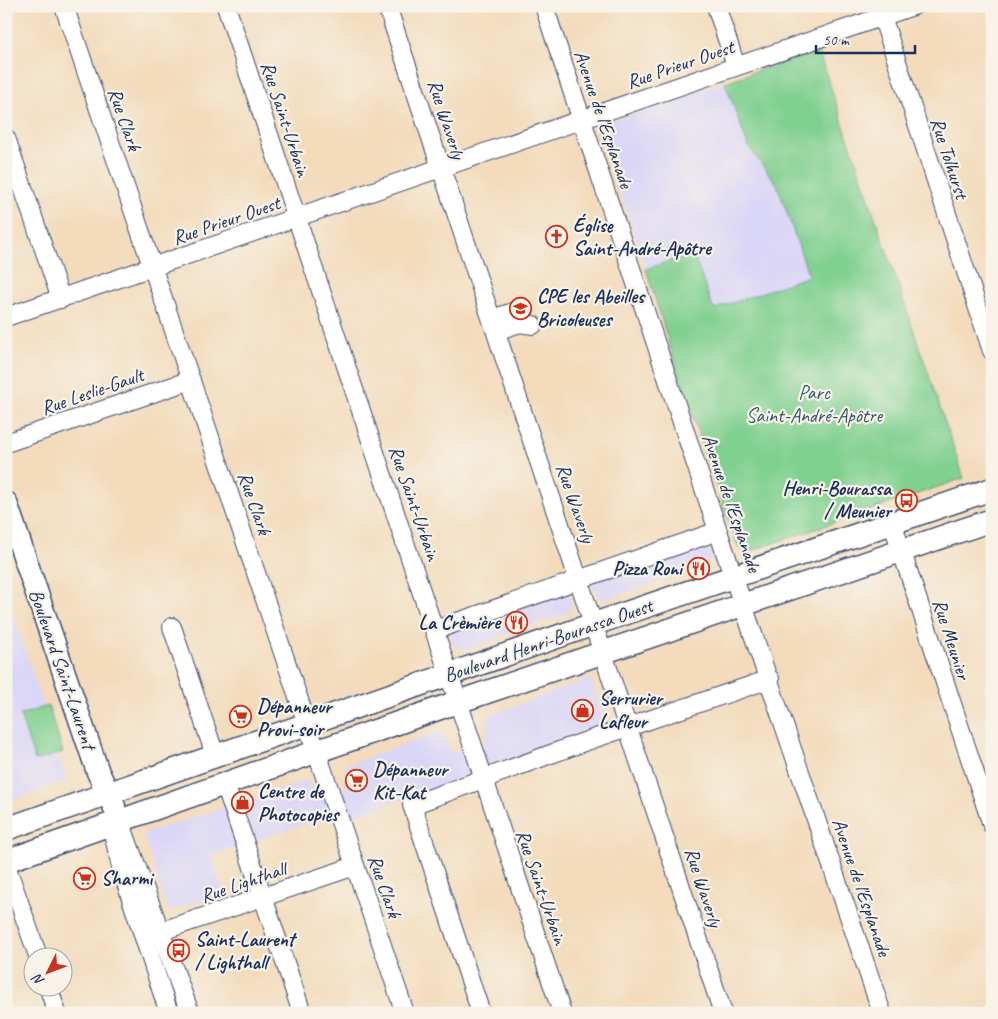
<svg xmlns="http://www.w3.org/2000/svg" width="998" height="1019" font-family="Caveat,sans-serif">
<rect width="100%" height="100%" fill="#f7f3e8"/>
<filter id="ink" filterUnits="userSpaceOnUse"><feTurbulence type="fractalNoise" baseFrequency=".02" numOctaves="2"/><feDisplacementMap in="SourceGraphic" scale="10" xChannelSelector="R" yChannelSelector="G"/><feConvolveMatrix kernelMatrix="1 2 1 2 8 2 1 2 1" color-interpolation-filters="sRGB"/></filter>
<filter id="wash" filterUnits="userSpaceOnUse"><feTurbulence type="fractalNoise" baseFrequency=".0096" numOctaves="4" result="noise"/><feDisplacementMap in="SourceGraphic" scale="20" xChannelSelector="R" yChannelSelector="G"/><feGaussianBlur stdDeviation="1.12" result="paint"/><feColorMatrix in="noise" values="0 0 0 0 0 0 0 0 0 0 0 0 0 0 0 0 0 1.4 0 .05"/><feComposite in="paint" operator="in"/></filter>
<g filter="url(#wash)">
<rect width="100%" height="100%" fill="#f3dbbc"/>
<g fill="#dad6f7">
<polygon points="725,82 748,146 777,184 809,276 715,309 712,307 693,253 646,269 599,129 602,124"/>
<polygon points="707,540 712,558 707,565 607,599 603,599 596,593 592,581"/>
<polygon points="568,586 572,607 565,614 466,649 458,648 453,642 448,630"/>
<polygon points="6,592 67,780 6,803"/>
<polygon points="590,678 610,736 408,808 404,799 335,822 332,815 211,855 224,894 168,911 143,834 309,780 315,799 348,786 344,766 442,731 451,753 485,741 490,715"/>
</g>
<g fill="#80d090" stroke="#4e8077">
<polygon points="818,50 964,478 748,552 739,548 736,542 679,376 646,269 693,253 712,306 715,309 809,276 777,184 748,146 725,82"/>
<polygon points="48,706 63,752 35,761 20,715"/>
</g>
</g>
<g filter="url(#ink)">
<g fill="none" stroke-linecap="round" stroke-linejoin="round">
<defs>
<g id="minor">
<polyline points="64,6 405,1013"/>
<polyline points="226,6 562,1013"/>
<polyline points="387,6 723,1013"/>
<polyline points="544,6 725,552 882,1013"/>
<polyline points="716,6 736,66"/>
<polyline points="879,7 992,351"/>
<polyline points="6,138 61,299"/>
<polyline points="6,317 913,6"/>
<polyline points="492,319 513,312"/>
<polyline points="496,331 520,323 533,325"/>
<polyline points="6,443 191,380"/>
<polyline points="892,522 992,825"/>
<polyline points="172,627 215,755"/>
<polyline points="435,630 718,531"/>
<polyline points="225,784 302,1013"/>
<polyline points="120,821 190,1013"/>
<polyline points="111,824 122,871 169,1013"/>
<polyline points="6,865 38,956"/>
<polyline points="144,937 355,866"/>
<polyline points="48,986 57,1013"/>
<polyline points="481,1013 412,805 581,743 770,679"/>
</g>
<g id="major">
<polyline points="6,503 98,772 114,806"/>
<polyline points="6,829 594,624 992,489"/>
<polyline points="6,861 443,707 992,520"/>
</g>
</defs>
<use href="#minor" stroke="#3b496c" stroke-width="20"/>
<use href="#major" stroke="#3b496c" stroke-width="25"/>
<use href="#minor" stroke="#fff" stroke-width="18"/>
<use href="#major" stroke="#fff" stroke-width="22"/>
</g>
</g>
<defs>
<symbol id="church-ring" viewBox="-11 -11 22 22"><circle r="9.5" fill="#f7f3e8" stroke="#c8321e" stroke-width="1.5"/><path d="M-1.2-6h2.4v3.5h3.3v2.4h-3.3V6h-2.4V-.1h-3.3v-2.4h3.3Z" fill="#c8321e"/></symbol>
<symbol id="school-ring" viewBox="-11 -11 22 22"><circle r="9.5" fill="#f7f3e8" stroke="#c8321e" stroke-width="1.5"/><path d="M0-5L7-2L0 1L-7-2ZM-4 1L0 2.5L4 1V4Q0 6-4 4Z" fill="#c8321e"/></symbol>
<symbol id="bus-ring" viewBox="-11 -11 22 22"><circle r="9.5" fill="#f7f3e8" stroke="#c8321e" stroke-width="1.5"/><path d="M-5-6H5V4H4V6H2V4H-2V6H-4V4H-5ZM-3.5-4V0h7V-4ZM-3.5 1.2v1.5H-2V1.2ZM2 1.2v1.5H3.5V1.2Z" fill="#c8321e"/></symbol>
<symbol id="restaurant-ring" viewBox="-11 -11 22 22"><circle r="9.5" fill="#f7f3e8" stroke="#c8321e" stroke-width="1.5"/><path d="M-5-6h1v4h1v-4h1v4h1v-4h1v5L-1.5 .5V6h-2V.5L-5-1ZM5-6V6H3V1.5H1.5Q1.5-4 5-6Z" fill="#c8321e"/></symbol>
<symbol id="shop-ring" viewBox="-11 -11 22 22"><circle r="9.5" fill="#f7f3e8" stroke="#c8321e" stroke-width="1.5"/><path d="M-5-2.5h2.3a2.7 3.5 0 0 1 5.4 0H5L5.5 6h-11ZM-1.5-2.5h3a1.5 2.3 0 0 0-3 0Z" fill="#c8321e"/></symbol>
<symbol id="supermarket-ring" viewBox="-11 -11 22 22"><circle r="9.5" fill="#f7f3e8" stroke="#c8321e" stroke-width="1.5"/><path d="M-6-5.5h2.5l.6 2H6L4.5 2H-2.5L-4.4-4H-6ZM-1.5 3.2a1.3 1.3 0 1 0 .1 0ZM3 3.2a1.3 1.3 0 1 0 .1 0Z" fill="#c8321e"/></symbol>
</defs>
<g fill-rule="evenodd">
<use href="#church-ring" x="544" y="224" width="25" height="25"/>
<use href="#school-ring" x="508" y="296" width="25" height="25"/>
<use href="#bus-ring" x="894" y="488" width="25" height="25"/>
<use href="#restaurant-ring" x="686" y="556" width="25" height="25"/>
<use href="#restaurant-ring" x="504" y="610" width="25" height="25"/>
<use href="#shop-ring" x="570" y="698" width="25" height="25"/>
<use href="#supermarket-ring" x="228" y="704" width="25" height="25"/>
<use href="#supermarket-ring" x="344" y="768" width="25" height="25"/>
<use href="#shop-ring" x="230" y="790" width="25" height="25"/>
<use href="#supermarket-ring" x="72" y="866" width="25" height="25"/>
<use href="#bus-ring" x="166" y="938" width="25" height="25"/>
</g>
<g text-anchor="middle" stroke-width="4.5" stroke-linejoin="round" paint-order="stroke">
<g font-size="20" fill="#1b2f5e" stroke="#f7f3e8">
<text transform="translate(680 64) rotate(-19)" y="7">Rue Prieur Ouest</text>
<text transform="translate(125 119) rotate(71)" y="7">Rue Clark</text>
<text transform="translate(286 119) rotate(72)" y="7">Rue Saint-Urbain</text>
<text transform="translate(447 119) rotate(72)" y="7">Rue Waverly</text>
<text transform="translate(604 119) rotate(71)" y="7">Avenue de l'Esplanade</text>
<text transform="translate(950 158) rotate(72)" y="7">Rue Tolhurst</text>
<text transform="translate(226 220) rotate(-19)" y="7">Rue Prieur Ouest</text>
<text transform="translate(92 391) rotate(-19)" y="7">Rue Leslie-Gault</text>
<text transform="translate(255 503) rotate(71)" y="7">Rue Clark</text>
<text transform="translate(415 503) rotate(71)" y="7">Rue Saint-Urbain</text>
<text transform="translate(576 503) rotate(71)" y="7">Rue Waverly</text>
<text transform="translate(732 503) rotate(71)" y="7">Avenue de l'Esplanade</text>
<text transform="translate(952 639) rotate(72)" y="7">Rue Meunier</text>
<text transform="translate(548 640) rotate(-19)" y="7">Boulevard Henri-Bourassa Ouest</text>
<text transform="translate(63 669) rotate(71)" y="7">Boulevard Saint-Laurent</text>
<text transform="translate(243 882) rotate(-19)" y="7">Rue Lighthall</text>
<text transform="translate(385 886) rotate(71)" y="7">Rue Clark</text>
<text transform="translate(542 887) rotate(71)" y="7">Rue Saint-Urbain</text>
<text transform="translate(704 887) rotate(72)" y="7">Rue Waverly</text>
<text transform="translate(862 887) rotate(71)" y="7">Avenue de l'Esplanade</text>
</g>
<g font-size="20" font-weight="bold" fill="#1b2f5e" stroke="#f7f3e8" text-anchor="start">
<text x="573" y="232">Église<tspan x="573" dy="23">Saint-André-Apôtre</tspan></text>
<text x="537" y="303">CPE les Abeilles<tspan x="537" dy="23">Bricoleuses</tspan></text>
<text x="891" y="495" text-anchor="end">Henri-Bourassa<tspan x="891" dy="23">/ Meunier</tspan></text>
<text x="682" y="575" text-anchor="end">Pizza Roni</text>
<text x="500" y="629" text-anchor="end">La Crèmière</text>
<text x="599" y="705">Serrurier<tspan x="599" dy="23">Lafleur</tspan></text>
<text x="257" y="713">Dépanneur<tspan x="257" dy="23">Provi-soir</tspan></text>
<text x="373" y="776">Dépanneur<tspan x="373" dy="23">Kit-Kat</tspan></text>
<text x="258" y="798">Centre de<tspan x="258" dy="23">Photocopies</tspan></text>
<text x="101" y="885">Sharmi</text>
<text x="195" y="946">Saint-Laurent<tspan x="195" dy="23">/ Lighthall</tspan></text>
</g>
<g font-size="20" fill="#34576a" stroke="#f7f3e8">
<text x="814" y="399">Parc<tspan x="814" dy="23">Saint-André-Apôtre</tspan></text>
</g>
</g>
<rect width="998" height="1019" fill="none" stroke="#f7f3e8" stroke-width="25"/>
<g transform="translate(48 972) rotate(228)"><circle r="24" fill="#f7f3e8" stroke="#9fa5b1"/>
<path d="M0-4L9 19L0 12L-9 19Z" fill="#c8321e"/>
<text y="-8" font-size="14" font-weight="bold" text-anchor="middle" fill="#1b2f5e">N</text>
</g>
<path d="M816 45v8h99v-8" fill="none" stroke="#1b2f5e" stroke-width="2.5"/>
<text x="823" y="45" font-size="15" fill="#1b2f5e" stroke="#f7f3e8" stroke-width="4" paint-order="stroke">50 m</text>
</svg>
